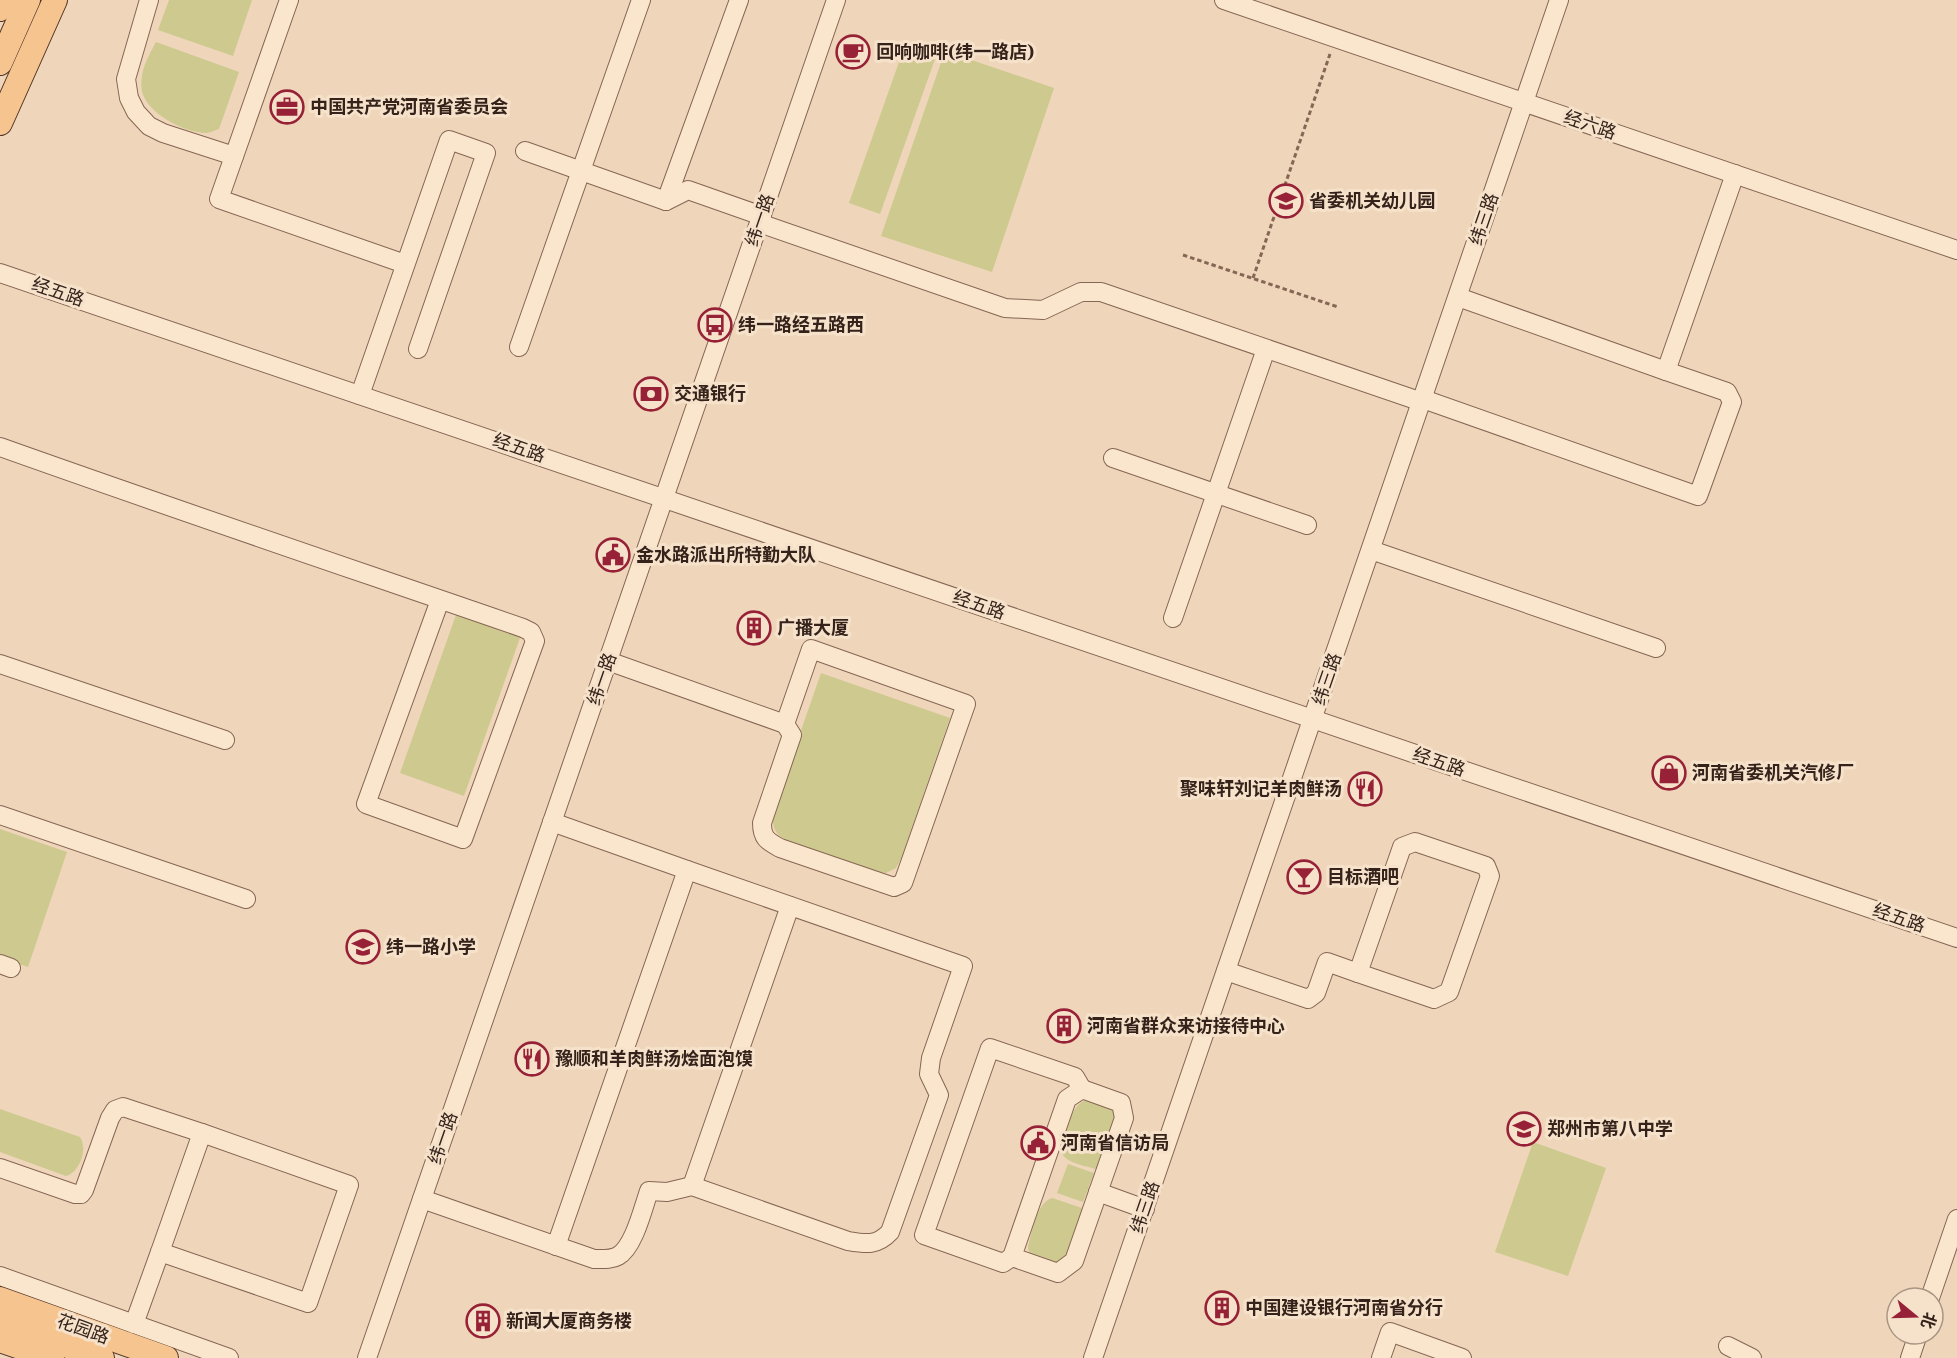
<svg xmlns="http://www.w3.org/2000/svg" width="1957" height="1358" font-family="'Noto Serif','Noto Sans SC',serif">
<rect width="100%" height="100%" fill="#efd6ba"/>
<g fill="#cdc98f">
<polygon points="169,0 252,0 233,56 158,30"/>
<path d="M 156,42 L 239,72 L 219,129 C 215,130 210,133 206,133 C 185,133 146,113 142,91 C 139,72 148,57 156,42 Z"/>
<polygon points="904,48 935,59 880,214 849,203"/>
<polygon points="945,51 1054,88 992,272 881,236"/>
<polygon points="457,612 521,635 464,796 400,773"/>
<path d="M 821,673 L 950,718 L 901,859 L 896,868 L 886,873 L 873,871 C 855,864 787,846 777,833 C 772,826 773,819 773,811 Z"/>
<polygon points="0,829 67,852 28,967 0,957"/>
<path d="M 1086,1100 L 1116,1110 L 1117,1117 L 1100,1166 L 1095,1169 C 1084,1165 1062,1163 1061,1149 C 1066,1134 1070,1105 1086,1100 Z"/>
<path d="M 0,1109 L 80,1137 C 88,1149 80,1172 66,1176 L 0,1152 Z"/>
<polygon points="1533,1142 1606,1168 1568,1276 1495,1252"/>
<polygon points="1068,1164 1094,1173 1083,1202 1057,1193"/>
<path d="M 1052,1198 L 1082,1208 L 1083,1214 L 1068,1260 L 1061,1267 C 1050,1263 1028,1261 1028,1247 C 1032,1232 1037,1202 1052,1198 Z"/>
</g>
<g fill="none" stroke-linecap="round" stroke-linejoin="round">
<defs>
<g id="minor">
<polyline points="149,0 126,79 129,98 136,112 149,126 163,133 234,156"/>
<polyline points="289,0 219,199 405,264"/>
<polyline points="1224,0 1957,250"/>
<polyline points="525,151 666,201 688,190 762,216"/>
<polyline points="666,201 739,0"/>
<polyline points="759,223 1005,308 1043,310 1081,292 1101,292 1422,402"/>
<polyline points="0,273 1957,938"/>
<polyline points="1458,297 1666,371"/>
<polyline points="519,347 641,0"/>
<polyline points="360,395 449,140 486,153 418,349"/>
<polyline points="1423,399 1698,496 1732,402 1727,392 1666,371 1735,174"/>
<path d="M 0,447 C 174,509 349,568 523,628 L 531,632 L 535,641 L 463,839 L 366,804 L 440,600"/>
<polyline points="1113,458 1307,525"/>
<polyline points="1371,550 1656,648"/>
<polyline points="1173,618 1266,349"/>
<path d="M 608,661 L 785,724 L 792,735 L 762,823 C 762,838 767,841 780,848 L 894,887 L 903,883 L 966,704 L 811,649 L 785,724"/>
<polyline points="0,664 225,740"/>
<polyline points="0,815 246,899"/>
<polyline points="552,822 687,870 556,1246"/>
<polygon points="1415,842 1486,866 1490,876 1449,992 1434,999 1358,973 1402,847"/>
<polyline points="0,964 11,968"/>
<polyline points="1226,971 1308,999 1316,993 1327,962 1358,973"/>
<polygon points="1082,1089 1121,1103 1124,1118 1074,1261 1058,1273 1012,1257 1067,1099"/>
<polygon points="202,1133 349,1185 308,1303 160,1252"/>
<polyline points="0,1168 75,1194 81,1194 84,1190 110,1118 115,1110 123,1107 202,1133"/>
<polyline points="692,1186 790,906"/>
<polyline points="1098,1192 1145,1209"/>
<path d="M 422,1199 L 594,1259 C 602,1259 611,1260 618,1256 C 634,1247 643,1208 649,1191 L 667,1192 L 692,1186 L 848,1241 C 866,1244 877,1246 890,1232 L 939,1095 L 929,1074 L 931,1058 L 963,966 L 687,870"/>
<polyline points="1012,1257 1003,1263 924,1235 990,1048 1075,1077 1082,1089"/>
<polyline points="0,1276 229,1358"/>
<polyline points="1930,1298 1957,1219"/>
<polyline points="134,1324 160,1252"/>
<polyline points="1728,1346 1752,1358"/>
<polyline points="367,1358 836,0"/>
<polyline points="1093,1358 1559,0"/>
<polyline points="1381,1358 1390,1332 1462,1358"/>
<polyline points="1910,1358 1918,1334"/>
</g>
<g id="major">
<polyline points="0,9 4,0"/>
<polyline points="0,63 28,0"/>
<polyline points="0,123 55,0"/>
<polyline points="0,1299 166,1358"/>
<polyline points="0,1322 102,1358"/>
<polyline points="0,1340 52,1358"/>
</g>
</defs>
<use href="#minor" stroke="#866654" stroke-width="20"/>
<use href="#major" stroke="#533629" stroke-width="26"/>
<g stroke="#866654" stroke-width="3" stroke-dasharray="4.5 3" stroke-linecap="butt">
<polyline points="1183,255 1338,307"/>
<polyline points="1253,278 1330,54"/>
</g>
<use href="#minor" stroke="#fae5cd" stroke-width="18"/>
<use href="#major" stroke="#f6c48f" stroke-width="24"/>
</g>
<defs>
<symbol id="cafe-ring" viewBox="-11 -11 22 22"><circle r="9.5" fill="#f6e2ca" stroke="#972237" stroke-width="1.5"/><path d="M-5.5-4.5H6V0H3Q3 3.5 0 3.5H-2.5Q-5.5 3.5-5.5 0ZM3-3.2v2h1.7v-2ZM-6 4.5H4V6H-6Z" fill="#972237"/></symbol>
<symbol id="office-ring" viewBox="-11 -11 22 22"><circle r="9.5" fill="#f6e2ca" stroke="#972237" stroke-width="1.5"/><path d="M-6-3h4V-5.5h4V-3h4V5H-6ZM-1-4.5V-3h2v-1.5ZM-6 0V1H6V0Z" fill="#972237"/></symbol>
<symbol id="school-ring" viewBox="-11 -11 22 22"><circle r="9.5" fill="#f6e2ca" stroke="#972237" stroke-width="1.5"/><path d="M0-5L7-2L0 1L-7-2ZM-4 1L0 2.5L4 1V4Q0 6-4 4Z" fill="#972237"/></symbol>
<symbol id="bus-ring" viewBox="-11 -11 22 22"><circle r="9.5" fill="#f6e2ca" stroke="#972237" stroke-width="1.5"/><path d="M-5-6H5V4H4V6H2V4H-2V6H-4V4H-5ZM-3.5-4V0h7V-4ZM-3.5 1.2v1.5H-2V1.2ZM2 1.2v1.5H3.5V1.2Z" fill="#972237"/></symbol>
<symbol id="bank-ring" viewBox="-11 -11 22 22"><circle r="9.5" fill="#f6e2ca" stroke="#972237" stroke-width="1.5"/><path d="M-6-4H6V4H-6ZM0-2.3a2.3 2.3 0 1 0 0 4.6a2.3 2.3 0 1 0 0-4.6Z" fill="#972237"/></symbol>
<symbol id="civic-ring" viewBox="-11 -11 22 22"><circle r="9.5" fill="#f6e2ca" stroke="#972237" stroke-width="1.5"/><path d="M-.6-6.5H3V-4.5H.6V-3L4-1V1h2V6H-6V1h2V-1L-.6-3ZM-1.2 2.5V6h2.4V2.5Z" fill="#972237"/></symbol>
<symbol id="building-ring" viewBox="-11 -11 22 22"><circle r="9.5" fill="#f6e2ca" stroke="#972237" stroke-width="1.5"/><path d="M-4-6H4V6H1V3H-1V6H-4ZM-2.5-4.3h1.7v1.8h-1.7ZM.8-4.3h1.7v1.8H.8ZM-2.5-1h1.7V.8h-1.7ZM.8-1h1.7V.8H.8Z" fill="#972237"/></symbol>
<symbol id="shop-ring" viewBox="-11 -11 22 22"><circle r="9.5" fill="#f6e2ca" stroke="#972237" stroke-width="1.5"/><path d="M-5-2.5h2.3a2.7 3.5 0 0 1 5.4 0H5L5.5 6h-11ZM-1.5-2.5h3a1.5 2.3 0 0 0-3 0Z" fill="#972237"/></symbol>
<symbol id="restaurant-ring" viewBox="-11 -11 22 22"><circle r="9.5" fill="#f6e2ca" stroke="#972237" stroke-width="1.5"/><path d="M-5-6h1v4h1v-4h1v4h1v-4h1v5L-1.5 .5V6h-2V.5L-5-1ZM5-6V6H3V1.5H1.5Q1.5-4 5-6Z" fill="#972237"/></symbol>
<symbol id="bar-ring" viewBox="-11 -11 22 22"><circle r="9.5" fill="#f6e2ca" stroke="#972237" stroke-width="1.5"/><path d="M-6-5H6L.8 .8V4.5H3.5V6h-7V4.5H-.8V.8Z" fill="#972237"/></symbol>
</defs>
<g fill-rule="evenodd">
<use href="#cafe-ring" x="834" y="33" width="38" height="38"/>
<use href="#office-ring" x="268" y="88" width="38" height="38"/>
<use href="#school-ring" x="1267" y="182" width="38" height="38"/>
<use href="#bus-ring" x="696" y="306" width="38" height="38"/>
<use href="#bank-ring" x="632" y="375" width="38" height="38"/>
<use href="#civic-ring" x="594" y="536" width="38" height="38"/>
<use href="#building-ring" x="735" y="609" width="38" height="38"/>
<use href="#shop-ring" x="1650" y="754" width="38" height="38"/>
<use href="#restaurant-ring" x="1346" y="770" width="38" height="38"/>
<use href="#bar-ring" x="1285" y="858" width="38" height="38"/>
<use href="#school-ring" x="344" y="928" width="38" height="38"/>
<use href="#building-ring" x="1045" y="1007" width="38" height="38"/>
<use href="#restaurant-ring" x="513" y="1040" width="38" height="38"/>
<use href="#school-ring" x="1505" y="1110" width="38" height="38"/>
<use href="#civic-ring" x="1019" y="1124" width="38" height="38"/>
<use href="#building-ring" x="1203" y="1289" width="38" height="38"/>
<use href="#building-ring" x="464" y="1302" width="38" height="38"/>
</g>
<g text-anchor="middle" stroke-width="6" stroke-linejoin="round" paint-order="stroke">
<g font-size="18" font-weight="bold" fill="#35221a" stroke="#f6e2ca" text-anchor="start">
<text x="876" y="58">回响咖啡(纬一路店)</text>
<text x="310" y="113">中国共产党河南省委员会</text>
<text x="1309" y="207">省委机关幼儿园</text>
<text x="738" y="331">纬一路经五路西</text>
<text x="674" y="400">交通银行</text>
<text x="636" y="561">金水路派出所特勤大队</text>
<text x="777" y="634">广播大厦</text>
<text x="1692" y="779">河南省委机关汽修厂</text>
<text x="1342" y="795" text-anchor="end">聚味轩刘记羊肉鲜汤</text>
<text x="1327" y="883">目标酒吧</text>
<text x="386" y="953">纬一路小学</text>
<text x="1087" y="1032">河南省群众来访接待中心</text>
<text x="555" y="1065">豫顺和羊肉鲜汤烩面泡馍</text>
<text x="1547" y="1135">郑州市第八中学</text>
<text x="1061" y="1149">河南省信访局</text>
<text x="1245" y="1314">中国建设银行河南省分行</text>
<text x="506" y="1327">新闻大厦商务楼</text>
</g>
<g font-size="18" fill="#35221a" stroke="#f6e2ca">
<text transform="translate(1590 125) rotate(19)" y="6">经六路</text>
<text transform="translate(1484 219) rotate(-71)" y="6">纬三路</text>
<text transform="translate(760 220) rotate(-71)" y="6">纬一路</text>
<text transform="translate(58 292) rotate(19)" y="6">经五路</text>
<text transform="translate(519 448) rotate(19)" y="6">经五路</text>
<text transform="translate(979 605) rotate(19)" y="6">经五路</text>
<text transform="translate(602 679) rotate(-71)" y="6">纬一路</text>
<text transform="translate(1327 679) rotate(-71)" y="6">纬三路</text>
<text transform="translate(1439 762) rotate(19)" y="6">经五路</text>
<text transform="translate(1899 918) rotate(19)" y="6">经五路</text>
<text transform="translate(443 1138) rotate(-71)" y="6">纬一路</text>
<text transform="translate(1145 1207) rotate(-71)" y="6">纬三路</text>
<text transform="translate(83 1329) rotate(20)" y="6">花园路</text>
</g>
</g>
<g transform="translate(1915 1316) rotate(109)"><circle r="28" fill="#f6e2ca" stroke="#a99584" stroke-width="1.5"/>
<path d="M0-4.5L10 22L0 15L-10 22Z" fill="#972237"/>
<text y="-9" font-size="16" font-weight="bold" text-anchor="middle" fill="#35221a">北</text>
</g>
</svg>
